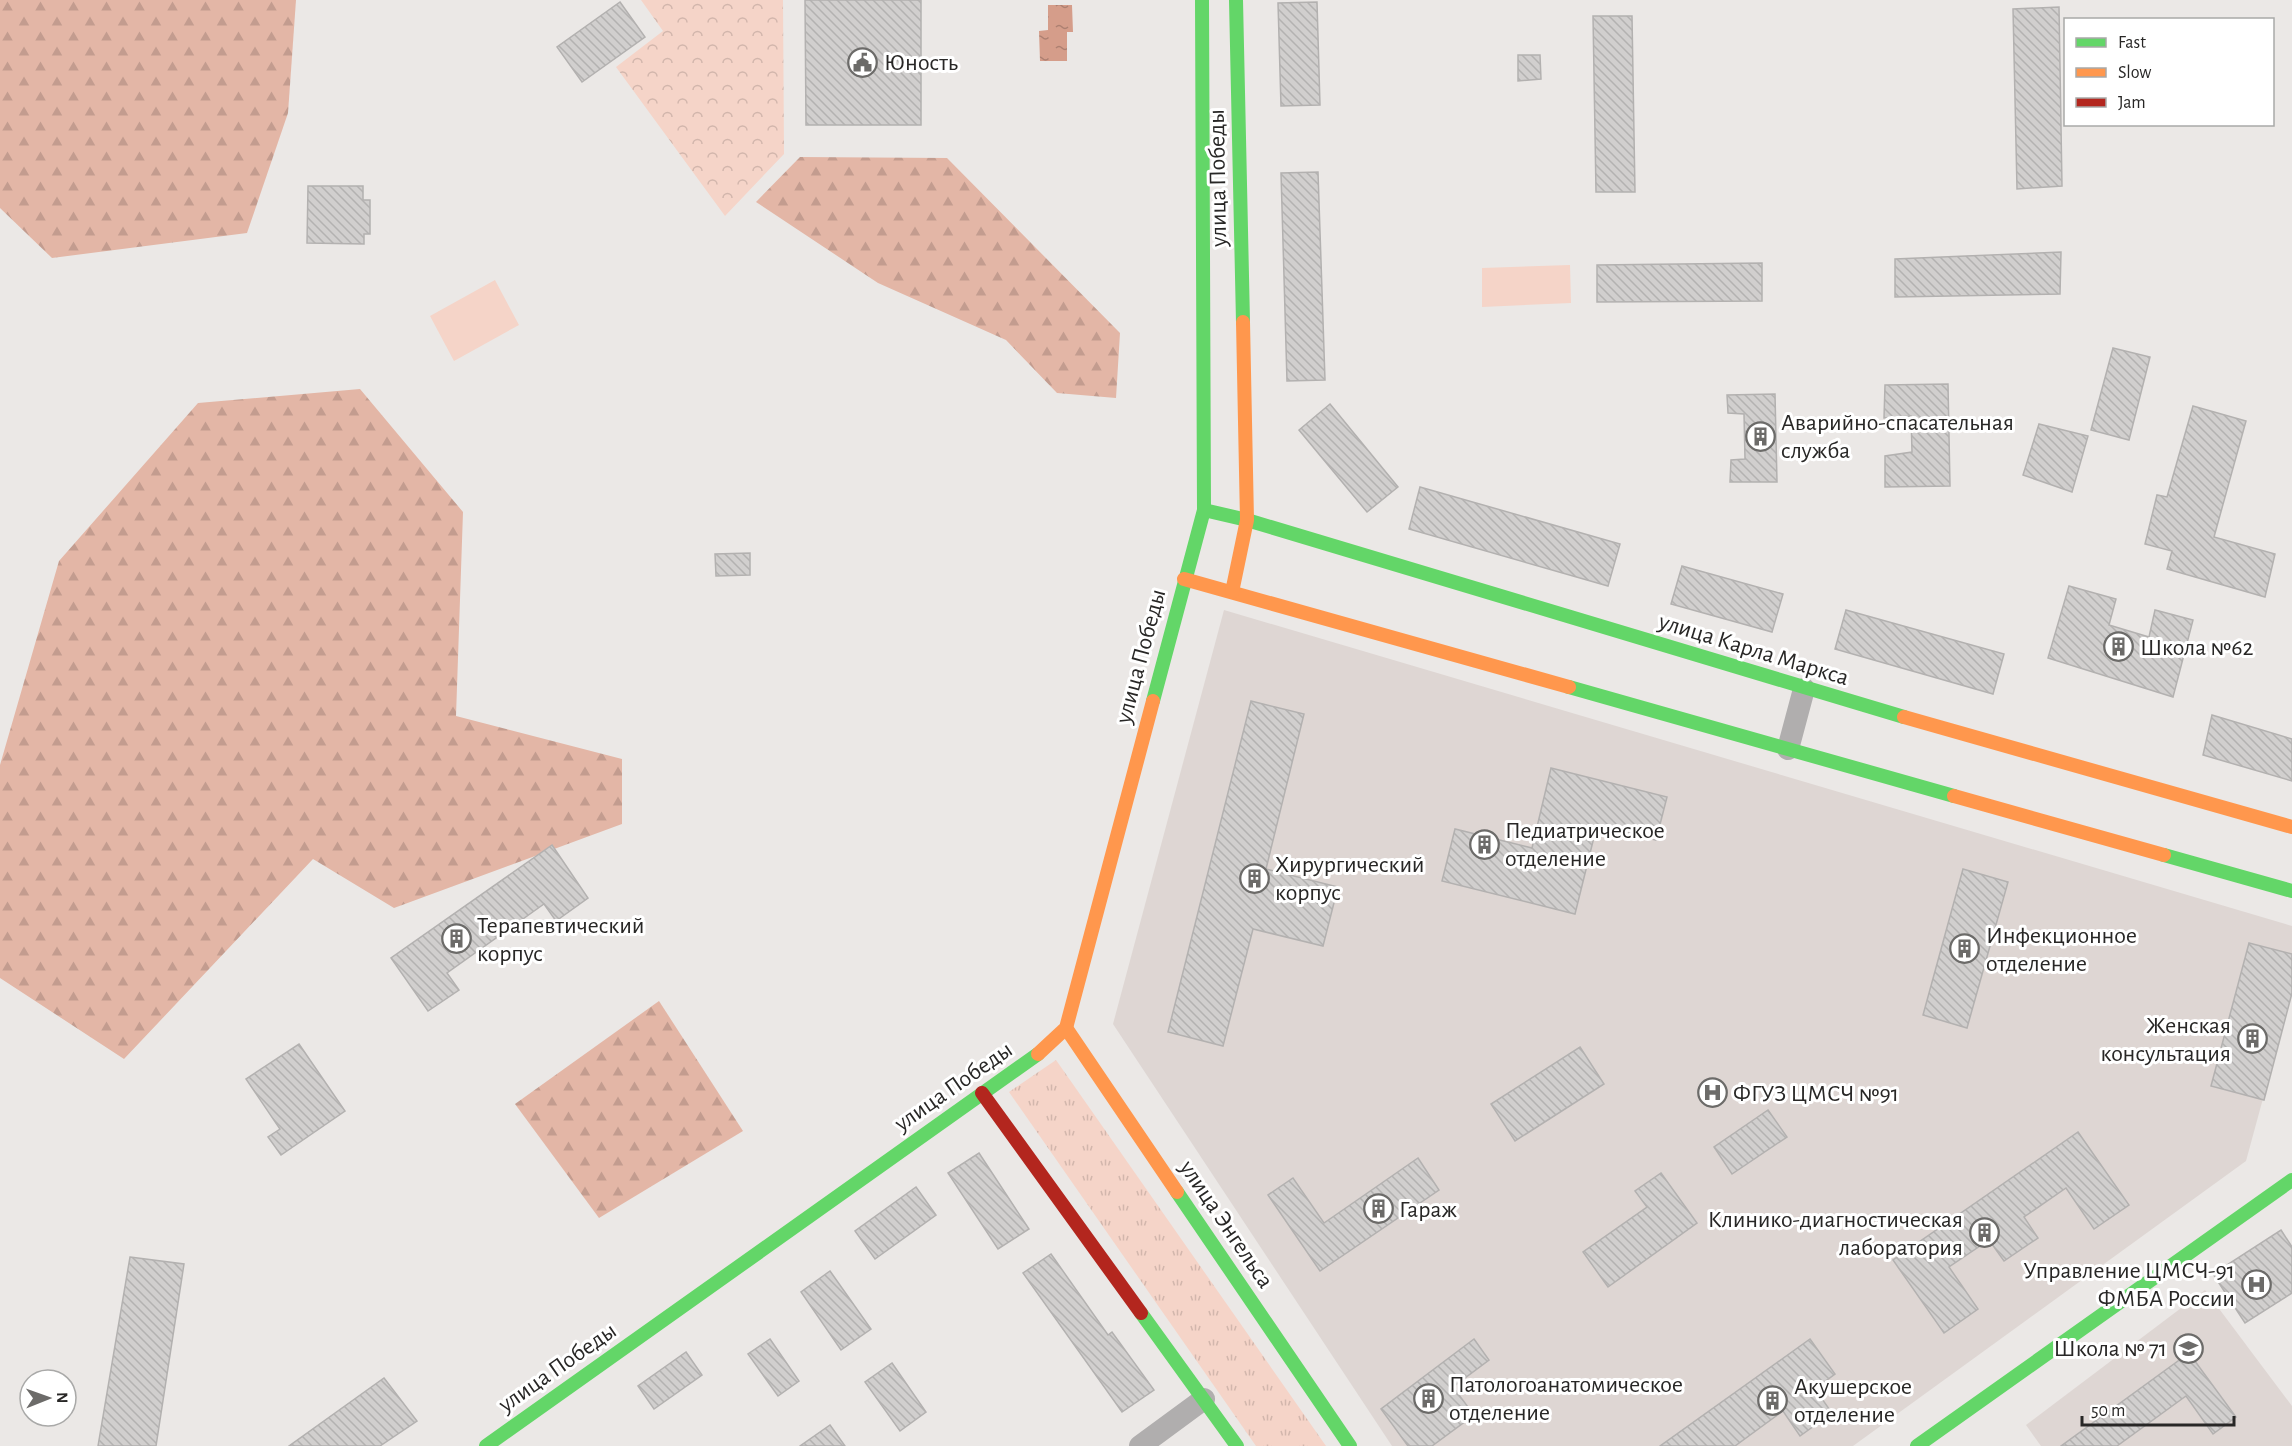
<svg xmlns="http://www.w3.org/2000/svg" width="2292" height="1446" font-family="'Alegreya Sans',sans-serif">
<defs>
<pattern id="grass-tufts" width="24" height="20" patternUnits="userSpaceOnUse" patternTransform="scale(1.5)"><rect width="24" height="20" fill="#f5d4c8"/><path d="M3 7l-1-3M5 7V3M7 7l1-3M15 17l-1-3M17 17v-4M19 17l1-3" fill="none" stroke="#d2b6ac"/></pattern>
<pattern id="forest-firs" width="22" height="20" patternUnits="userSpaceOnUse" patternTransform="scale(1.5)"><rect width="22" height="20" fill="#e3b6a6"/><path d="M5 1l3.5 6h-7zM16 11l3.5 6h-7z" fill="#c39c8f"/></pattern>
<pattern id="park-crowns" width="20" height="18" patternUnits="userSpaceOnUse" patternTransform="scale(1.5)"><rect width="20" height="18" fill="#f5d4c8"/><path d="M2 6a3 3 0 1 1 6 0M12 15a3 3 0 1 1 6 0" fill="none" stroke="#d2b6ac"/></pattern>
<pattern id="water-ripples" width="26" height="14" patternUnits="userSpaceOnUse" patternTransform="scale(1.5)"><rect width="26" height="14" fill="#d59d8a"/><path d="M2 4q2-2 4 0t4 0M15 11q2-2 4 0t4 0" fill="none" stroke="#ad8071"/></pattern>
<pattern id="building-back-hatch" width="6" height="6" patternUnits="userSpaceOnUse" patternTransform="scale(1.5)"><rect width="6" height="6" fill="#d1cfce"/><path d="M-1 5l2 2M0 0l6 6M5-1l2 2" fill="none" stroke="#b3b2b1"/></pattern>
</defs>
<rect width="100%" height="100%" fill="#ebe8e6"/>
<g fill="#ded6d3">
<polygon points="1224,610 2292,926 2292,992 2246,1161 1853,1446 1392,1446 1113,1024"/>
<polygon points="2205,1290 2292,1406 2292,1446 2041,1446 2026,1425"/>
</g>
<polygon fill="url(#grass-tufts)" points="1056,1060 1326,1446 1256,1446 1009,1092"/>
<g fill="url(#forest-firs)">
<polygon points="0,0 296,0 288,113 247,233 52,258 0,208"/>
<polygon points="800,157 947,158 1120,333 1116,398 1057,393 1006,340 878,283 756,202"/>
<polygon points="360,389 463,512 456,716 622,759 622,824 394,908 313,859 124,1059 0,978 0,765 59,561 198,403"/>
<polygon points="659,1001 743,1131 599,1218 515,1104"/>
</g>
<polygon fill="url(#park-crowns)" points="641,0 783,0 784,154 725,216 616,67 663,31"/>
<g fill="#f5d4c8">
<polygon points="1570,265 1571,303 1482,307 1482,268"/>
<polygon points="495,280 519,325 454,361 430,316"/>
</g>
<polygon fill="url(#water-ripples)" points="1048,5 1072,5 1073,32 1067,32 1067,61 1040,61 1039,31 1048,30"/>
<g fill="url(#building-back-hatch)" stroke="#b3b1b0" stroke-width="1.5">
<polygon points="805,0 921,0 921,125 806,125"/>
<polygon points="620,2 645,37 582,82 557,47"/>
<polygon points="1317,2 1320,105 1281,106 1278,3"/>
<polygon points="2059,7 2062,186 2017,189 2013,9"/>
<polygon points="1593,16 1632,16 1635,192 1596,192"/>
<polygon points="1518,55 1540,55 1541,79 1518,81"/>
<polygon points="1318,172 1325,380 1287,381 1281,173"/>
<polygon points="308,186 363,186 363,200 370,200 370,234 364,234 364,244 307,243"/>
<polygon points="2061,252 2060,294 1895,297 1895,259"/>
<polygon points="1762,263 1762,301 1597,302 1597,265"/>
<polygon points="2113,348 2150,357 2129,440 2091,430"/>
<polygon points="1948,384 1950,486 1885,487 1885,456 1912,452 1911,416 1884,418 1885,385"/>
<polygon points="1775,394 1777,482 1730,482 1731,460 1745,459 1744,414 1728,413 1727,395"/>
<polygon points="1330,404 1398,487 1367,512 1299,430"/>
<polygon points="2193,406 2246,421 2214,537 2275,554 2265,597 2167,569 2172,551 2145,544 2157,495 2167,497"/>
<polygon points="2039,424 2088,436 2072,492 2023,475"/>
<polygon points="1420,487 1620,544 1608,586 1409,529"/>
<polygon points="750,553 750,575 716,576 715,554"/>
<polygon points="1682,566 1783,594 1772,632 1671,604"/>
<polygon points="2069,586 2116,599 2109,625 2149,637 2155,610 2193,620 2173,697 2048,658"/>
<polygon points="1846,610 2004,654 1993,694 1835,649"/>
<polygon points="1251,701 1304,714 1266,869 1338,887 1323,946 1253,929 1223,1046 1168,1032"/>
<polygon points="2212,715 2292,739 2292,781 2203,755"/>
<polygon points="1551,768 1667,797 1656,840 1597,825 1575,914 1442,881 1455,829 1532,848"/>
<polygon points="552,845 588,898 556,921 544,904 447,973 459,990 428,1011 391,958"/>
<polygon points="1963,869 2008,882 1967,1028 1923,1015"/>
<polygon points="2249,943 2292,954 2292,993 2264,1100 2211,1086"/>
<polygon points="299,1044 345,1111 281,1155 268,1137 280,1129 246,1079"/>
<polygon points="1580,1047 1604,1084 1515,1141 1491,1104"/>
<polygon points="1768,1110 1787,1137 1732,1174 1714,1147"/>
<polygon points="2078,1132 2129,1205 2094,1229 2066,1188 2024,1217 2038,1238 2004,1261 1989,1240 1949,1267 1978,1309 1944,1333 1893,1260"/>
<polygon points="979,1153 1029,1229 998,1249 948,1173"/>
<polygon points="1418,1158 1439,1190 1320,1271 1268,1195 1293,1178 1324,1223"/>
<polygon points="1661,1173 1697,1223 1608,1287 1583,1252 1647,1207 1635,1191"/>
<polygon points="916,1187 936,1215 875,1259 855,1231"/>
<polygon points="2281,1230 2292,1247 2292,1293 2245,1323 2213,1274"/>
<polygon points="1051,1254 1108,1335 1112,1332 1154,1390 1122,1412 1023,1273"/>
<polygon points="130,1257 184,1264 156,1446 98,1446"/>
<polygon points="830,1271 871,1329 841,1350 801,1292"/>
<polygon points="770,1339 799,1381 778,1396 748,1354"/>
<polygon points="1474,1339 1489,1360 1453,1387 1474,1415 1432,1446 1408,1446 1381,1409"/>
<polygon points="1810,1339 1835,1374 1815,1389 1832,1413 1800,1436 1783,1411 1735,1446 1660,1446"/>
<polygon points="686,1352 702,1375 654,1409 638,1386"/>
<polygon points="2189,1353 2236,1417 2213,1434 2186,1396 2117,1446 2061,1446"/>
<polygon points="892,1363 926,1412 900,1431 865,1382"/>
<polygon points="384,1378 417,1421 380,1446 289,1446"/>
<polygon points="830,1425 845,1446 800,1446"/>
</g>
<g fill="none" stroke-linecap="round" stroke-linejoin="round">
<g stroke="#b0aeae" stroke-width="22">
<polyline points="1788,749 1804,689"/>
<polyline points="1140,1446 1204,1399"/>
</g>
<g stroke="#63d668" stroke-width="14">
<polyline points="1236,0 1243,322"/>
<polyline points="1204,510 1247,520 1904,717"/>
<polyline points="1569,687 1954,796"/>
<polyline points="1153,701 1204,510 1202,0"/>
<polyline points="2164,855 2292,891"/>
<polyline points="1177,1192 1350,1446"/>
<polyline points="1141,1313 1237,1446"/>
<polyline points="486,1446 1038,1054"/>
<polyline points="1917,1446 2292,1180"/>
</g>
<g stroke="#ff974d" stroke-width="14">
<polyline points="1184,579 1569,687"/>
<polyline points="1232,592 1247,520 1243,322"/>
<polyline points="1904,717 2292,827"/>
<polyline points="1954,796 2164,855"/>
<polyline points="1066,1028 1177,1192"/>
<polyline points="1038,1054 1066,1028 1153,701"/>
</g>
<polyline stroke="#b3261e" stroke-width="14" points="982,1093 1141,1313"/>
</g>
<defs>
<symbol id="civic-ring" viewBox="-11 -11 22 22"><circle r="9.5" fill="#fff" stroke="#6c6b69" stroke-width="1.5"/><path d="M-.6-6.5H3V-4.5H.6V-3L4-1V1h2V6H-6V1h2V-1L-.6-3ZM-1.2 2.5V6h2.4V2.5Z" fill="#6c6b69"/></symbol>
<symbol id="building-ring" viewBox="-11 -11 22 22"><circle r="9.5" fill="#fff" stroke="#6c6b69" stroke-width="1.5"/><path d="M-4-6H4V6H1V3H-1V6H-4ZM-2.5-4.3h1.7v1.8h-1.7ZM.8-4.3h1.7v1.8H.8ZM-2.5-1h1.7V.8h-1.7ZM.8-1h1.7V.8H.8Z" fill="#6c6b69"/></symbol>
<symbol id="hospital-ring" viewBox="-11 -11 22 22"><circle r="9.5" fill="#fff" stroke="#6c6b69" stroke-width="1.5"/><path d="M-5-5h3v3.5h4V-5h3V5h-3V1.5h-4V5h-3Z" fill="#6c6b69"/></symbol>
<symbol id="school-ring" viewBox="-11 -11 22 22"><circle r="9.5" fill="#fff" stroke="#6c6b69" stroke-width="1.5"/><path d="M0-5L7-2L0 1L-7-2ZM-4 1L0 2.5L4 1V4Q0 6-4 4Z" fill="#6c6b69"/></symbol>
</defs>
<g fill-rule="evenodd">
<use href="#civic-ring" x="846" y="46" width="33" height="33"/>
<use href="#building-ring" x="1744" y="420" width="33" height="33"/>
<use href="#building-ring" x="2102" y="630" width="33" height="33"/>
<use href="#building-ring" x="1468" y="828" width="33" height="33"/>
<use href="#building-ring" x="1238" y="862" width="33" height="33"/>
<use href="#building-ring" x="440" y="922" width="33" height="33"/>
<use href="#building-ring" x="1948" y="932" width="33" height="33"/>
<use href="#building-ring" x="2236" y="1022" width="33" height="33"/>
<use href="#hospital-ring" x="1696" y="1076" width="33" height="33"/>
<use href="#building-ring" x="1362" y="1192" width="33" height="33"/>
<use href="#building-ring" x="1968" y="1216" width="33" height="33"/>
<use href="#hospital-ring" x="2240" y="1268" width="33" height="33"/>
<use href="#school-ring" x="2172" y="1332" width="33" height="33"/>
<use href="#building-ring" x="1412" y="1382" width="33" height="33"/>
<use href="#building-ring" x="1756" y="1384" width="33" height="33"/>
</g>
<g text-anchor="middle" stroke-width="6" stroke-linejoin="round" paint-order="stroke">
<g font-size="24" fill="#282726" stroke="#fff" text-anchor="start">
<text x="884" y="70">Юность</text>
<text x="1781" y="430">Аварийно-спасательная<tspan x="1781" dy="28">служба</tspan></text>
<text x="2140" y="655">Школа №62</text>
<text x="1505" y="838">Педиатрическое<tspan x="1505" dy="28">отделение</tspan></text>
<text x="1275" y="872">Хирургический<tspan x="1275" dy="28">корпус</tspan></text>
<text x="477" y="933">Терапевтический<tspan x="477" dy="28">корпус</tspan></text>
<text x="1986" y="943">Инфекционное<tspan x="1986" dy="28">отделение</tspan></text>
<text x="2231" y="1033" text-anchor="end">Женская<tspan x="2231" dy="28">консультация</tspan></text>
<text x="1733" y="1101">ФГУЗ ЦМСЧ №91</text>
<text x="1399" y="1217">Гараж</text>
<text x="1963" y="1227" text-anchor="end">Клинико-диагностическая<tspan x="1963" dy="28">лаборатория</tspan></text>
<text x="2235" y="1278" text-anchor="end">Управление ЦМСЧ-91<tspan x="2235" dy="28">ФМБА России</tspan></text>
<text x="2167" y="1356" text-anchor="end">Школа № 71</text>
<text x="1449" y="1392">Патологоанатомическое<tspan x="1449" dy="28">отделение</tspan></text>
<text x="1794" y="1394">Акушерское<tspan x="1794" dy="28">отделение</tspan></text>
</g>
<g font-size="24" fill="#282726" stroke="#fff">
<text transform="translate(1217 178) rotate(-91)" y="8">улица Победы</text>
<text transform="translate(1754 649) rotate(17)" y="8">улица Карла Маркса</text>
<text transform="translate(1140 656) rotate(-75)" y="8">улица Победы</text>
<text transform="translate(953 1086) rotate(-35)" y="8">улица Победы</text>
<text transform="translate(1227 1224) rotate(56)" y="8">улица Энгельса</text>
<text transform="translate(557 1367) rotate(-35)" y="8">улица Победы</text>
</g>
</g>
<rect x="2064" y="18" width="210" height="108" fill="#ffffff" stroke="#a9a9a8" stroke-width="1.5"/>
<rect x="2076" y="38" width="30" height="9" fill="#63d668" stroke="#a9a9a8" stroke-width="1.5"/>
<text x="2118" y="48" font-size="18" fill="#282726">Fast</text>
<rect x="2076" y="68" width="30" height="9" fill="#ff974d" stroke="#a9a9a8" stroke-width="1.5"/>
<text x="2118" y="78" font-size="18" fill="#282726">Slow</text>
<rect x="2076" y="98" width="30" height="9" fill="#b3261e" stroke="#a9a9a8" stroke-width="1.5"/>
<text x="2118" y="108" font-size="18" fill="#282726">Jam</text>
<g transform="translate(48 1398) rotate(89)"><circle r="28" fill="#ffffff" stroke="#a9a9a8" stroke-width="1.5"/>
<path d="M0-4.5L10 22L0 15L-10 22Z" fill="#6c6b69"/>
<text y="-9" font-size="16" font-weight="bold" text-anchor="middle" fill="#282726">N</text>
</g>
<path d="M2082 1416v9h152v-9" fill="none" stroke="#282726" stroke-width="3"/>
<text x="2091" y="1416" font-size="18" fill="#282726" stroke="#ffffff" stroke-width="4.5" paint-order="stroke">50 m</text>
</svg>
